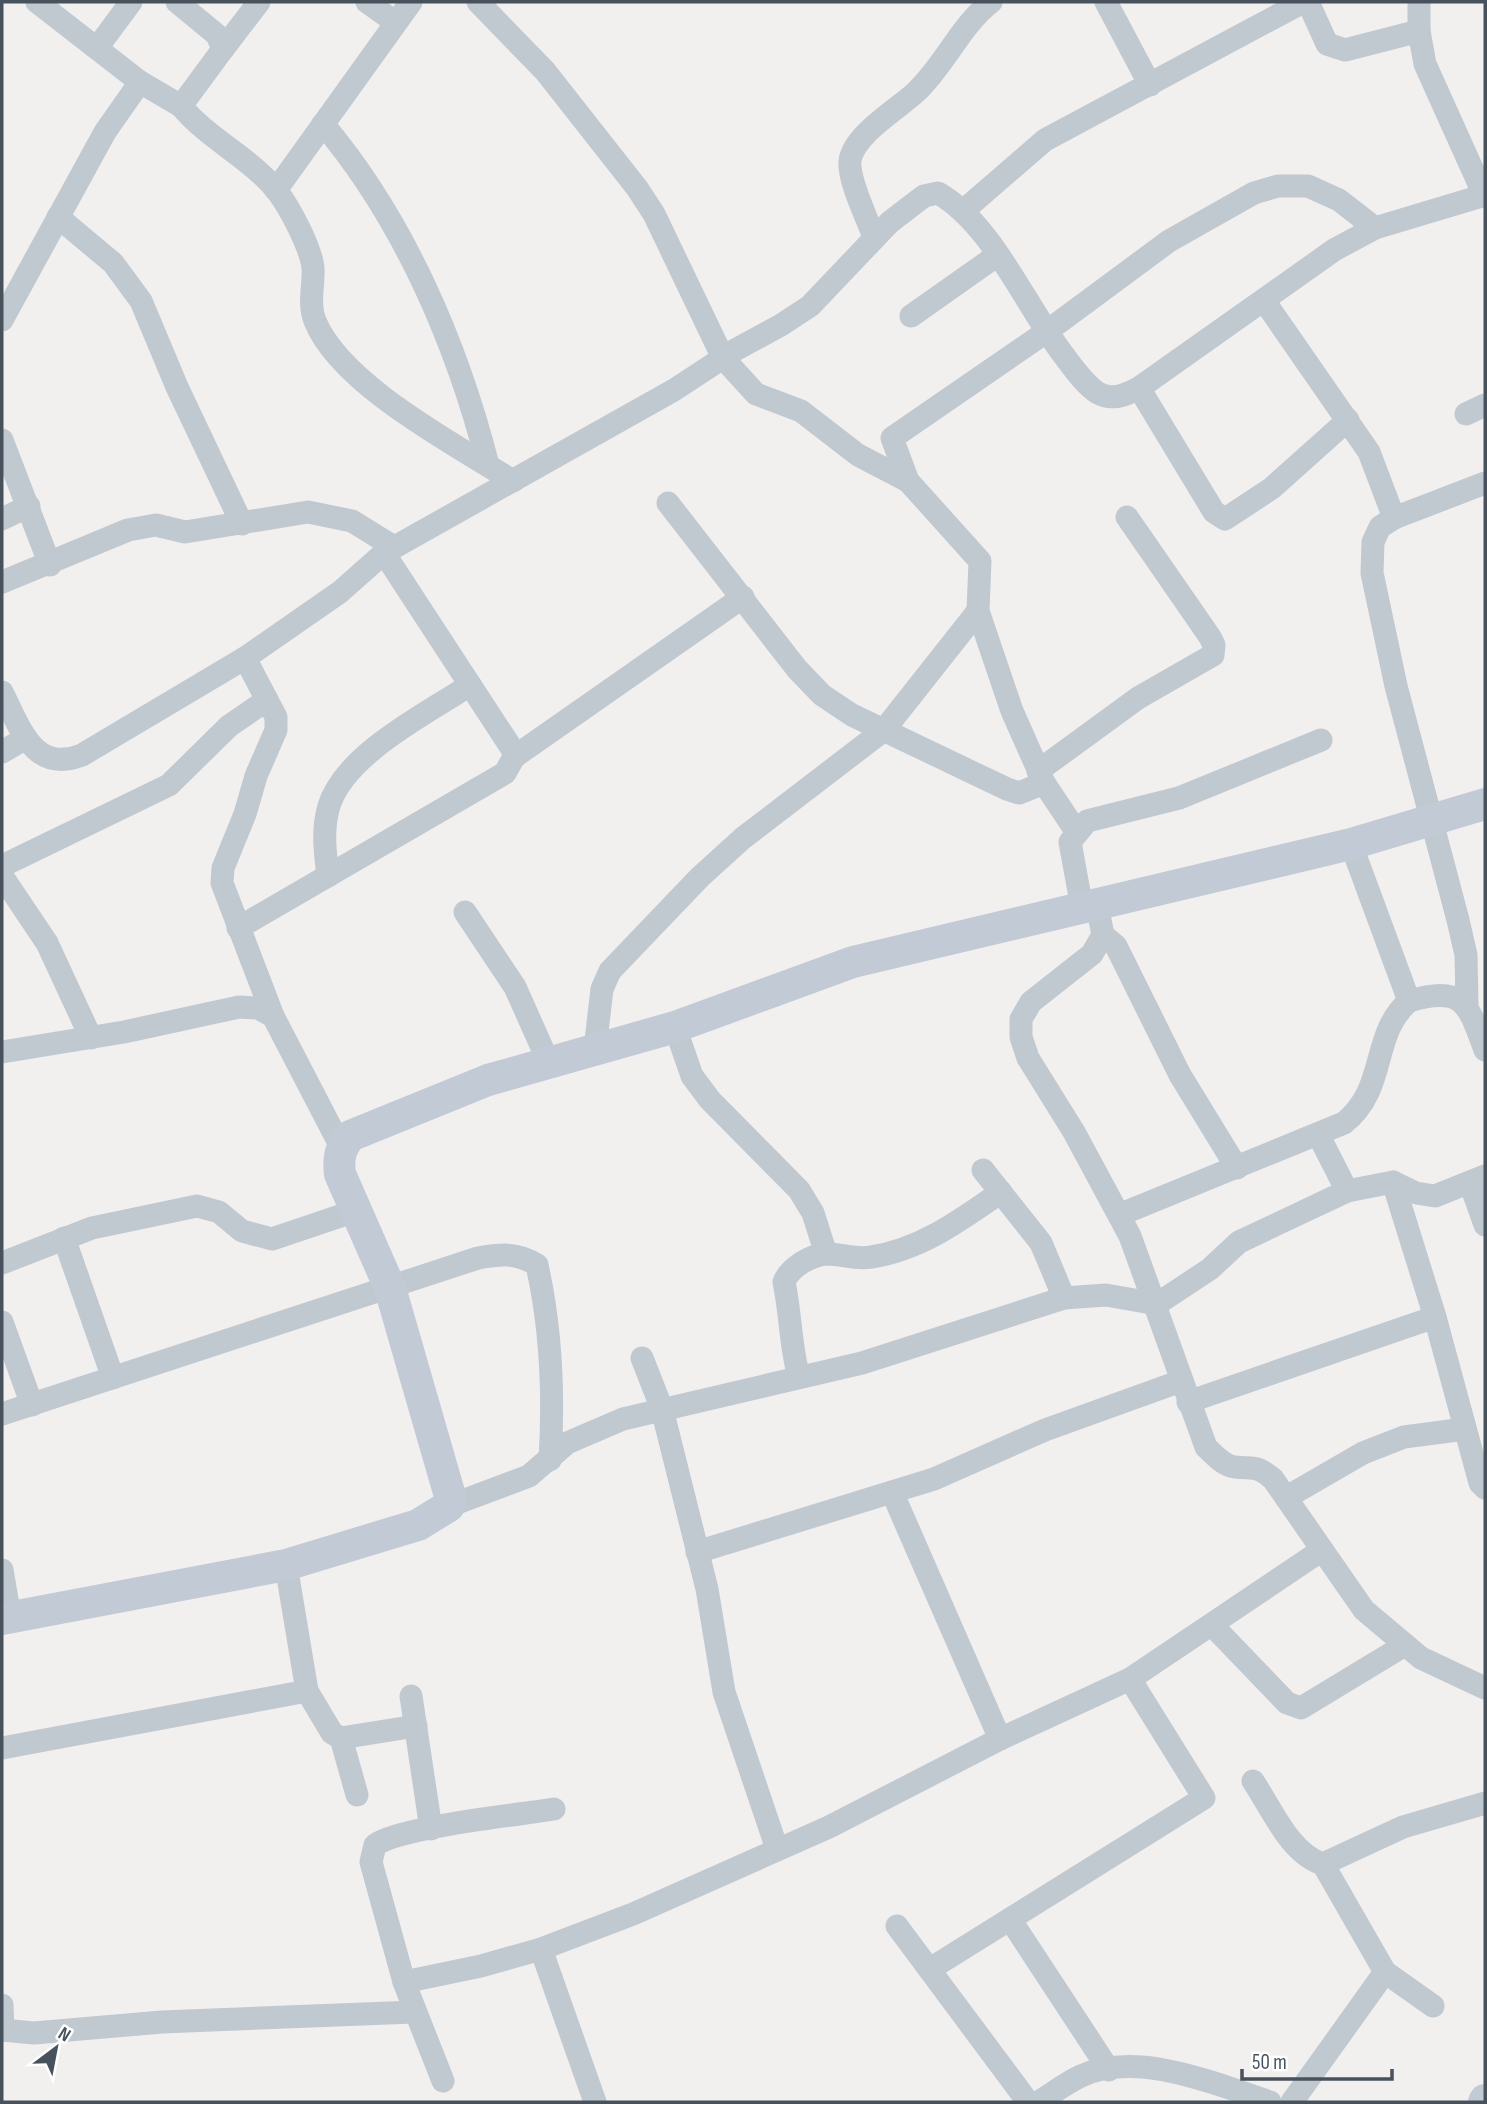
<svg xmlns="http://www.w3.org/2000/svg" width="1487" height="2104" font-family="'Sofia Sans Condensed',sans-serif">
<rect width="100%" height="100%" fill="#f2efef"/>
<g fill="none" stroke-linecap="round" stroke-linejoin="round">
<g stroke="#c0c9d0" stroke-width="23">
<polyline points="37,2 140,82 181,106"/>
<path d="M 177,2 L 217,35 L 223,49 L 181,106 C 208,139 251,158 277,191 C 290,208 311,248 313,268 C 314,286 308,304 315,321 C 341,385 456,445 513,481"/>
<polyline points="367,2 395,22"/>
<polyline points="478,2 545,71 637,188 654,214 723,358 756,394 801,411 858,455 908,481"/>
<polyline points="1106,2 1150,85"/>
<polyline points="1308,2 1327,44 1345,50 1419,31"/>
<polyline points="1419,2 1419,31 1425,64 1484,195"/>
<polyline points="97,48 131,2"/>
<polyline points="223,49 259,2"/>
<path d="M 323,124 C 404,220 457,344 488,465"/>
<polyline points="276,190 411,2"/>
<polyline points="963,211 1045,140 1303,2"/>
<polyline points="58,217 113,263 141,301 177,387 242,524"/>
<path d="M 874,237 C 867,218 848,180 850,161 C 853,135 898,109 916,92 C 945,65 960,26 991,2"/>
<polyline points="1265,302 1369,452 1394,518 1485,483"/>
<polyline points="911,316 996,256"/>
<polyline points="2,320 105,132 140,82"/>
<polyline points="1139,388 1214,512 1225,519 1272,488 1348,420"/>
<polyline points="1466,414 1485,405"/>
<polyline points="2,440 50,565"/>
<polyline points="668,503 797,669 822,695 852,715 1007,789 1019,793 1044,783 1012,711 978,611 980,561 908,481 892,438 1046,332 1169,241 1254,193 1278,186 1308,186 1339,200 1375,228"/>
<polyline points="1394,518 1380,527 1373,542 1372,573 1396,686 1458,920 1466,955 1467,1005"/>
<polyline points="2,519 29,506"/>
<polyline points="2,582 128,530 156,525 185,532 308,512 352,521 394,547"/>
<polyline points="245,658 276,717 276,730 256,776 245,814 223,868 222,883 273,1016"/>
<path d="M 2,692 C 20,727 33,774 82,755 L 245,658 L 340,592 L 384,553 L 674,390 L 735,350 L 781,325 L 810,306 L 890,222 L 924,196 L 938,193 C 992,224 1024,303 1062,353 C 1072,366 1084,384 1098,393 C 1112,401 1126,395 1139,388 L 1334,250 L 1375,228 L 1485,195"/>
<polyline points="2,752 24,739"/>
<polyline points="514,757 743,597"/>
<polyline points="1038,771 1138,698 1213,655 1214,645 1210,637 1127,517"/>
<polyline points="1044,783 1076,831"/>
<path d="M 1351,844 L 1409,1001 C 1464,985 1468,1004 1485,1050"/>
<polyline points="2,866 169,785 229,726 267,700"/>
<polyline points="2,876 47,943 91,1038"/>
<path d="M 328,876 C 325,852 322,829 329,806 C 345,754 426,714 470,685"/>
<path d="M 1097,905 L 1103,935 L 1092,954 L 1031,1002 L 1021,1019 L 1021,1037 L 1028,1058 L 1074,1132 L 1130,1236 L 1206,1447 C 1214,1455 1224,1466 1235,1467 C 1256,1469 1256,1465 1273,1479 L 1364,1610 L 1421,1658 L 1485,1688"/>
<polyline points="1082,908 1070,842 1087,821 1179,798 1321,740"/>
<polyline points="465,912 515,987 548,1061"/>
<polyline points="238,928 505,773 514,757 512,749 384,553"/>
<polyline points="1103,935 1116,946 1180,1075 1237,1168"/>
<polyline points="675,1027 692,1076 710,1100 799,1190 813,1213 826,1254"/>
<polyline points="595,1049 602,989 610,971 700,877 743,838 884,730 978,611"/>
<polyline points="2,1052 124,1032 239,1007 258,1008 273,1016 341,1147"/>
<polyline points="1319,1136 1347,1191"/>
<polyline points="983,1170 1041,1243 1064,1298"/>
<polyline points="1393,1182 1435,1317 1480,1483 1485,1488"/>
<polyline points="1470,1183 1485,1225"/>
<path d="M 1119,1215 L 1344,1123 C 1388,1088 1370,1035 1409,1001"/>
<polyline points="64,1238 113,1378"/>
<polyline points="2,1263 92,1228 197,1206 219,1212 242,1231 272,1239 355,1211"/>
<polyline points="2,1322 32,1405"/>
<polyline points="642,1358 662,1409 707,1589 724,1692 777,1849"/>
<path d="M 799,1377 C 790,1345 791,1315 784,1282 C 790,1267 811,1255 827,1254 C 842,1254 856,1260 871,1257 C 920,1250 961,1220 1001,1192"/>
<polyline points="1188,1402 1435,1317"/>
<path d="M 2,1414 L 478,1258 C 500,1254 517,1252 537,1265 C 551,1328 554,1395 550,1460"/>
<polyline points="892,1492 1000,1739"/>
<polyline points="1287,1497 1363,1453 1404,1437 1465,1429"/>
<polyline points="449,1506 529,1476 567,1443 623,1419 862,1363 1064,1298 1106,1295 1157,1304 1210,1269 1239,1242 1347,1191 1393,1182 1416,1193 1435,1196 1485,1176"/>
<polyline points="697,1552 934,1479 1045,1430 1181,1381"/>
<polyline points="2,1570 10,1617"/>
<polyline points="1212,1625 1287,1703 1301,1708 1405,1645"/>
<polyline points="307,1691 332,1733 341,1738 416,1726"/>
<polyline points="411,1696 431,1829"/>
<polyline points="341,1738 357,1795"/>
<polyline points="2,1748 307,1691 286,1565"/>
<path d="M 1253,1781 C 1272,1809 1290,1854 1323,1864 L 1403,1827 L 1485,1803"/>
<polyline points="1323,1864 1385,1972 1433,2006"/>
<polyline points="1010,1919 1109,2070"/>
<polyline points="897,1926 1028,2102"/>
<polyline points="541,1949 595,2102"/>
<polyline points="930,1969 1204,1798 1130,1679"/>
<polyline points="404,1982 481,1966 541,1949 633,1914 829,1827 1000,1739 1130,1679 1322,1550"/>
<polyline points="2,2005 3,2030"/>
<polyline points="2,2030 34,2033 162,2022 414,2012"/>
<path d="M 443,2081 L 404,1982 L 371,1862 L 375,1845 C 400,1827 518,1815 554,1809"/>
<path d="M 1039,2102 C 1053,2093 1066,2083 1081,2076 C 1138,2050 1215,2084 1270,2102"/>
<polyline points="1292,2102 1385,1972"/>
</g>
<g stroke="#c1cad5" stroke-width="32">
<path d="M 2,1619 L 286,1565 L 418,1525 L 449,1506 L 450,1496 L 390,1288 L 340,1174 C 338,1158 340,1149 350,1136 L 488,1080 L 675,1027 L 853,962 L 1351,844 L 1485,804"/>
<polyline points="1484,2102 1485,2100"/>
</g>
</g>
<rect width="1487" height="2104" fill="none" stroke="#48525c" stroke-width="7"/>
<g transform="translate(56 2048) rotate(32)" stroke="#ffffff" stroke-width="5" paint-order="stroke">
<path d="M0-5L12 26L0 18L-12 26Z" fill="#48525c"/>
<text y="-10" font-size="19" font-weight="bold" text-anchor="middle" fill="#48525c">N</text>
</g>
<path d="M1242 2069v10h150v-10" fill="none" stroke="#48525c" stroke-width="3.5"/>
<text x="1252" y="2069" font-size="21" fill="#48525c" stroke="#ffffff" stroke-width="5" paint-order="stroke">50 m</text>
</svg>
